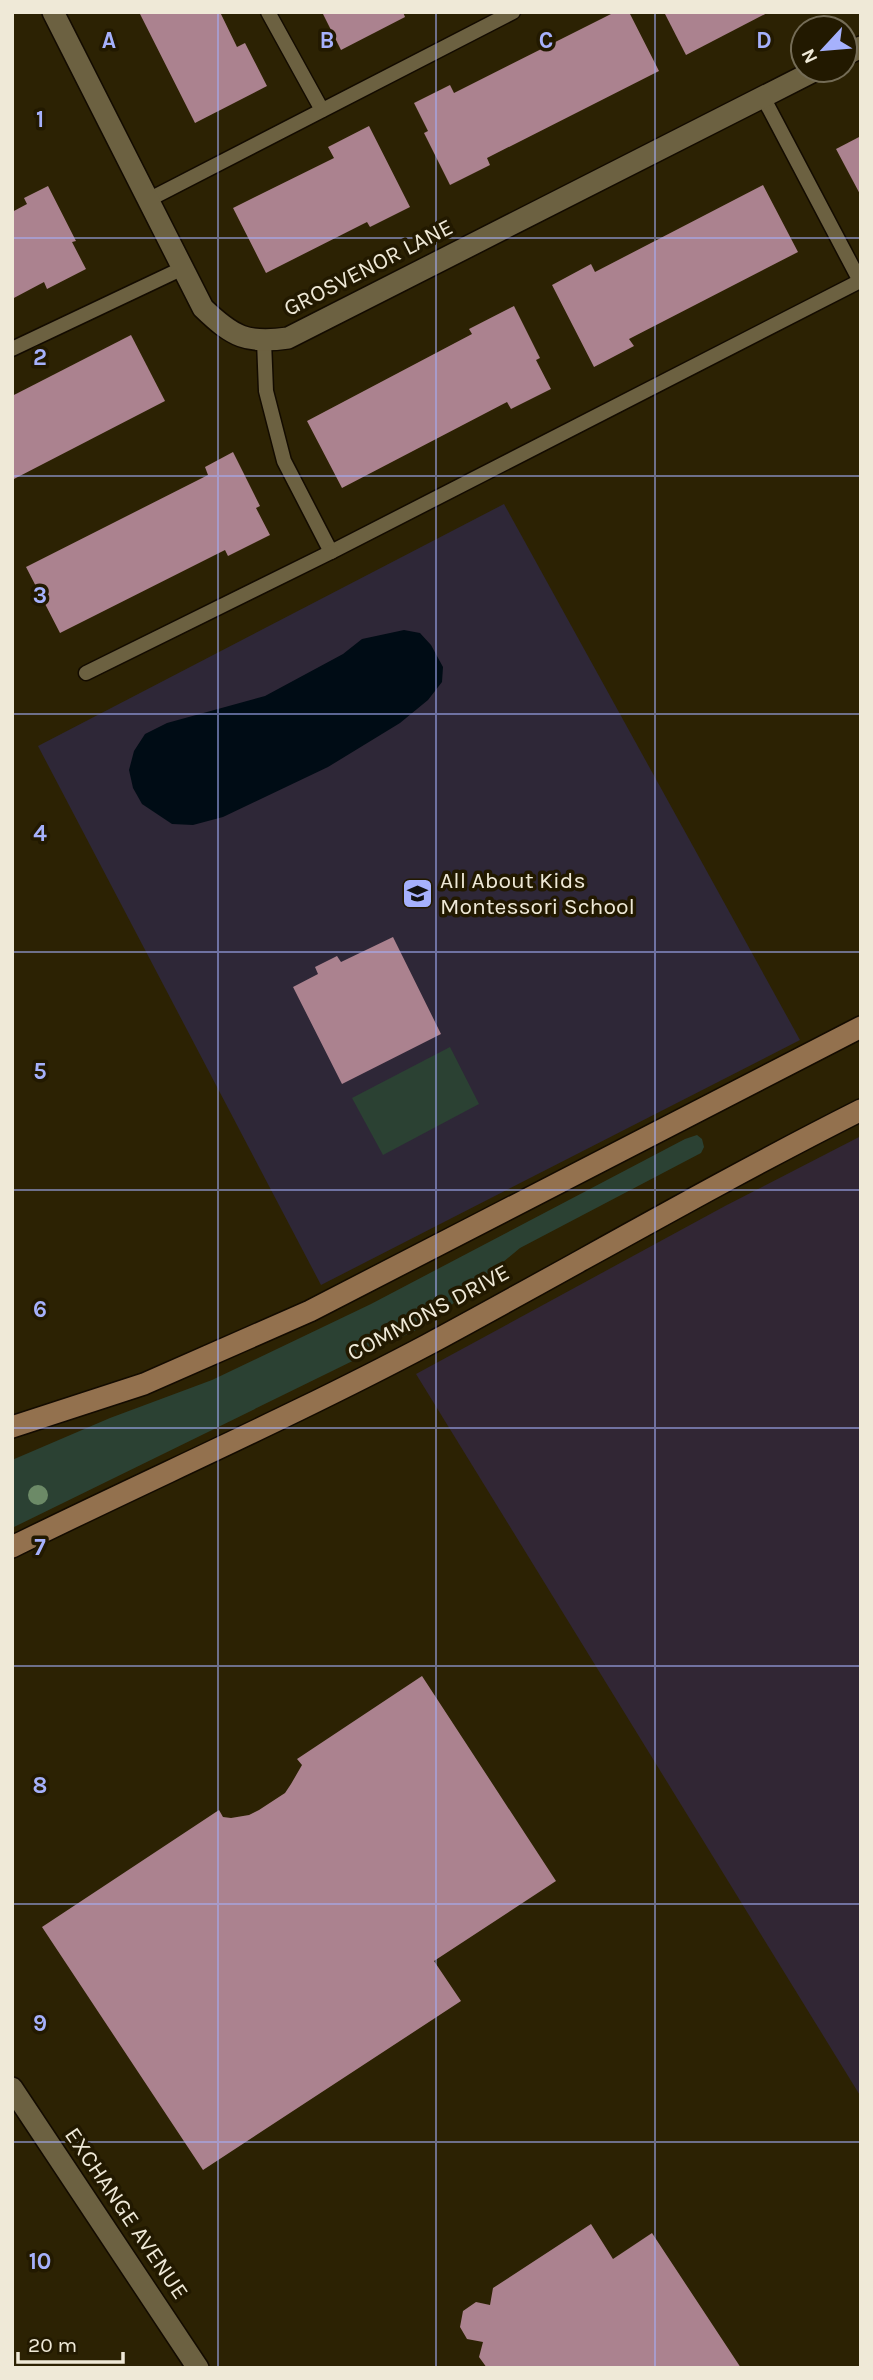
<svg xmlns="http://www.w3.org/2000/svg" width="873" height="2380" font-family="Karla,sans-serif">
<rect width="100%" height="100%" fill="#2c2203"/>
<polygon fill="#312634" points="861,1136 861,2097 416,1374 725,1206"/>
<polygon fill="#2e2737" points="504,504 800,1040 321,1285 38,746"/>
<g fill="#2b4133">
<polygon points="450,1047 479,1104 383,1155 352,1098"/>
<polygon points="697,1135 702,1139 704,1147 701,1153 520,1248 443,1312 420,1328 12,1528 12,1460 110,1418 212,1380 371,1304 685,1139"/>
</g>
<polygon fill="#000c15" points="404,630 420,633 431,645 443,667 442,682 428,700 400,723 328,767 223,817 193,825 172,824 142,804 133,788 129,770 134,751 145,734 167,723 265,696 343,654 362,639"/>
<g fill="#ab828f">
<polygon points="139,12 220,12 237,47 245,43 267,86 195,123"/>
<polygon points="322,12 403,12 405,17 341,50"/>
<polygon points="615,12 629,12 659,71 487,158 490,165 450,185 424,133 428,131 414,103 450,85 454,93"/>
<polygon points="664,12 769,12 686,55"/>
<polygon points="369,126 410,207 370,227 367,222 266,273 233,208 334,158 328,147"/>
<polygon points="861,136 861,196 836,149"/>
<polygon points="763,185 798,252 629,339 634,346 594,367 552,285 591,264 595,272"/>
<polygon points="48,186 76,241 72,242 86,269 47,289 44,282 12,299 12,212 27,204 24,198"/>
<polygon points="514,306 540,358 536,360 551,389 511,409 507,402 342,488 307,421 472,334 469,329"/>
<polygon points="131,335 165,401 12,480 12,396"/>
<polygon points="233,452 260,506 256,508 270,535 228,556 225,550 60,633 26,567 208,475 205,467"/>
<polygon points="393,937 441,1034 342,1084 293,987 318,974 315,967 337,956 341,962"/>
<polygon points="422,1676 556,1881 434,1961 461,2001 203,2170 42,1927 219,1810 223,1817 231,1818 249,1815 259,1810 285,1793 291,1784 302,1765 297,1759"/>
<polygon points="591,2224 613,2259 652,2233 741,2368 487,2368 479,2357 483,2342 467,2339 460,2327 463,2311 476,2302 490,2305 493,2288"/>
</g>
<g fill="none" stroke-linecap="round" stroke-linejoin="round">
<defs>
<g id="lane">
<polyline points="268,12 322,110"/>
<polyline points="148,200 513,12"/>
<polyline points="264,341 266,391 284,461 331,552 860,281 763,97"/>
<polyline points="12,349 181,269"/>
<polyline points="86,673 331,552"/>
</g>
<g id="street">
<path d="M 53,12 L 203,308 C 233,337 247,344 288,338 L 816,70"/>
<polyline points="845,55 861,47"/>
<polyline points="12,2088 198,2368"/>
</g>
<g id="secondary">
<polyline points="12,1427 144,1384 310,1311 861,1027"/>
<path d="M 12,1547 C 150,1479 291,1417 427,1345 C 572,1267 714,1184 861,1110"/>
</g>
</defs>
<use href="#lane" stroke="#130b00" stroke-width="17"/>
<use href="#street" stroke="#130b00" stroke-width="24"/>
<use href="#secondary" stroke="#130b00" stroke-width="24"/>
<use href="#lane" stroke="#6c6141" stroke-width="14"/>
<use href="#street" stroke="#6c6141" stroke-width="21"/>
<use href="#secondary" stroke="#93714e" stroke-width="21"/>
</g>
<circle fill="#6c8a67" cx="38" cy="1495" r="10"/>
<path fill="none" stroke="#a6b1fc" stroke-width="2" stroke-opacity="0.55" d="M 218,12 L 218,2368M 436,12 L 436,2368M 655,12 L 655,2368M 12,238 L 861,238M 12,476 L 861,476M 12,714 L 861,714M 12,952 L 861,952M 12,1190 L 861,1190M 12,1428 L 861,1428M 12,1666 L 861,1666M 12,1904 L 861,1904M 12,2142 L 861,2142"/>
<defs>
<symbol id="school-square" viewBox="-11 -11 22 22"><rect x="-9" y="-9" width="18" height="18" rx="4" fill="#a6b1fc" stroke="#221900"/><path d="M0-5L7-2L0 1L-7-2ZM-4 1L0 2.5L4 1V4Q0 6-4 4Z" fill="#111"/></symbol>
</defs>
<g fill-rule="evenodd">
<use href="#school-square" x="400" y="876" width="35" height="35"/>
</g>
<g text-anchor="middle" stroke-width="7" stroke-linejoin="round" paint-order="stroke">
<g font-size="23" fill="#efe9d7" stroke="#221900">
<text transform="translate(368 267) rotate(-27)" y="8">GROSVENOR LANE</text>
<text transform="translate(428 1312) rotate(-28)" y="8">COMMONS DRIVE</text>
<text transform="translate(127 2213) rotate(56)" y="8">EXCHANGE AVENUE</text>
</g>
<g font-size="23" fill="#efe9d7" stroke="#221900" text-anchor="start">
<text x="440" y="888">All About Kids<tspan x="440" dy="26">Montessori School</tspan></text>
</g>
</g>
<g font-size="23" text-anchor="middle" font-weight="bold" fill="#a6b1fc" stroke="#221900" stroke-width="7" stroke-linejoin="round" paint-order="stroke">
<text x="109" y="48">A</text>
<text x="327" y="48">B</text>
<text x="546" y="48">C</text>
<text x="764" y="48">D</text>
<text x="40" y="127">1</text>
<text x="40" y="365">2</text>
<text x="40" y="603">3</text>
<text x="40" y="841">4</text>
<text x="40" y="1079">5</text>
<text x="40" y="1317">6</text>
<text x="40" y="1555">7</text>
<text x="40" y="1793">8</text>
<text x="40" y="2031">9</text>
<text x="40" y="2269">10</text>
</g>
<rect width="873" height="2380" fill="none" stroke="#efe9d7" stroke-width="28"/>
<g transform="translate(824 49) rotate(244)"><circle r="33" fill="#221900" stroke="#746c56" stroke-width="2"/>
<path d="M0-5L12 26L0 18L-12 26Z" fill="#a6b1fc"/>
<text y="-10" font-size="19" font-weight="bold" text-anchor="middle" fill="#efe9d7">N</text>
</g>
<path d="M18 2352v10h105v-10" fill="none" stroke="#efe9d7" stroke-width="3.5"/>
<text x="28" y="2352" font-size="21" fill="#efe9d7" stroke="#221900" stroke-width="5" paint-order="stroke">20 m</text>
</svg>
